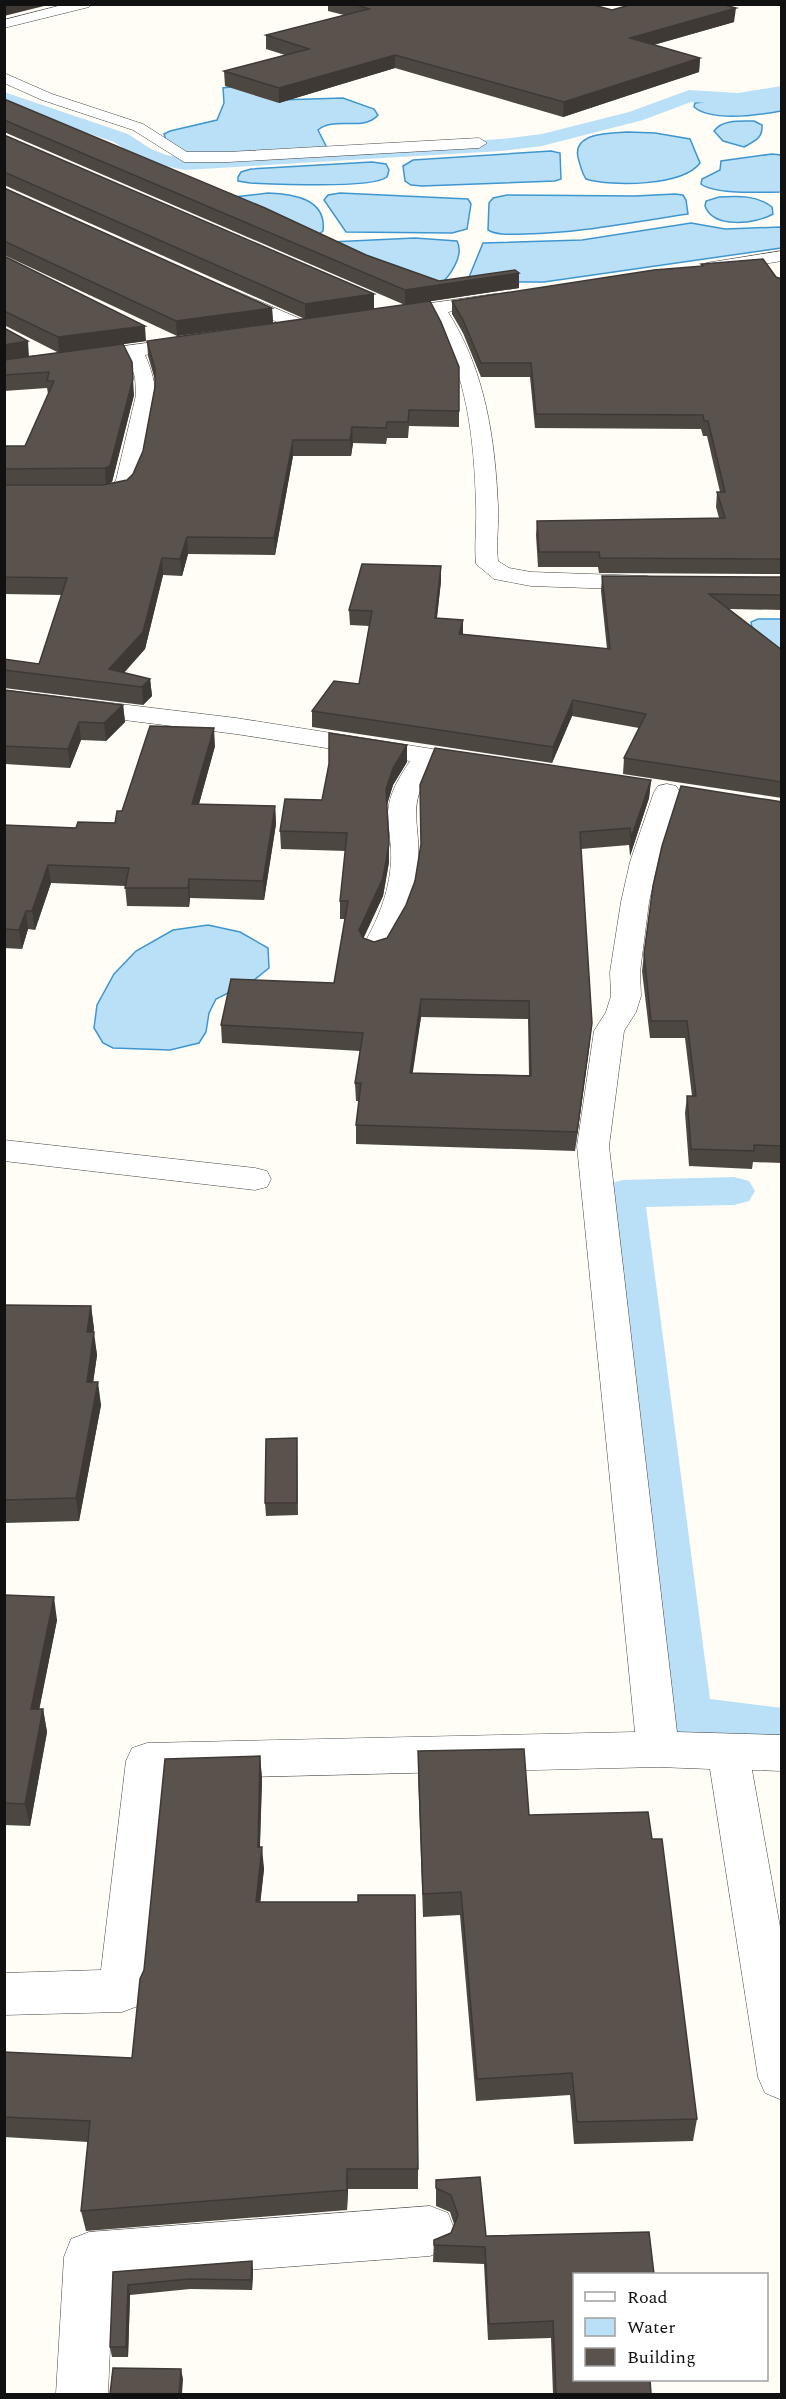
<svg xmlns="http://www.w3.org/2000/svg" width="786" height="2399" font-family="Spectral,serif">
<rect width="100%" height="100%" fill="#fffdf5"/>
<g fill="#b9e0f7" stroke="#3f96cf" stroke-width="1.5">
<path d="M 236,86 L 279,100 L 343,98 L 374,109 L 378,115 C 364,132 334,116 318,130 L 326,146 L 324,149 L 206,155 L 184,152 L 166,140 L 164,134 L 170,131 L 217,120 L 224,103 L 223,88 Z"/>
<path d="M 781,97 L 781,111 C 759,115 712,122 694,107 L 695,103 L 703,102 Z"/>
<path d="M 754,121 L 762,125 C 763,138 755,141 744,147 L 723,141 L 714,131 C 722,119 742,121 754,121 Z"/>
<path d="M 628,132 L 655,133 L 690,139 L 700,163 C 683,186 612,187 586,179 C 582,173 581,168 579,161 C 569,132 610,133 628,132 Z"/>
<polygon points="551,151 560,153 561,179 555,181 422,186 411,185 405,181 403,166 413,160"/>
<path d="M 772,154 L 781,155 L 781,192 C 763,192 715,195 701,184 L 702,179 L 720,170 L 721,161 Z"/>
<path d="M 372,162 L 386,164 L 389,170 L 387,177 C 373,189 274,184 250,183 L 238,181 L 238,177 L 241,172 L 251,169 Z"/>
<path d="M 268,193 C 292,194 327,198 323,231 L 319,234 L 234,197 Z"/>
<polygon points="340,193 468,199 471,204 467,229 452,233 346,232 324,200 328,195"/>
<path d="M 675,194 L 683,195 L 686,200 L 688,214 C 633,222 580,233 525,234 C 513,234 498,236 488,230 L 489,203 L 493,198 L 507,195 L 635,196 Z"/>
<path d="M 719,197 C 738,196 757,195 772,207 L 773,214 C 756,224 713,229 705,206 L 706,201 Z"/>
<polygon points="691,223 725,229 781,227 781,248 544,282 467,282 483,243 582,240"/>
<path d="M 415,238 L 457,241 C 465,256 449,277 438,287 L 330,242 Z"/>
<path d="M 758,619 L 781,619 L 781,659 C 771,649 752,637 751,622 Z"/>
<polygon points="208,925 240,932 268,948 269,968 254,980 216,999 209,1013 206,1032 199,1043 170,1050 113,1048 103,1043 94,1028 97,1005 114,974 136,951 173,930"/>
</g>
<g fill="none" stroke-linecap="round" stroke-linejoin="round">
<g fill="#b9e0f7" fill-rule="evenodd">
<polygon points="782,86 782,98 738,105 691,102 643,120 542,146 501,151 185,170 154,164 137,157 114,142 4,105 4,92 128,134 151,149 166,155 185,158 501,139 542,134 629,112 689,90 738,93"/>
<polygon points="734,1177 749,1181 755,1191 749,1201 734,1205 646,1207 710,1699 782,1708 782,1752 686,1741 667,1735 660,1719 602,1194 608,1184 623,1180"/>
</g>
<defs>
<g id="minor">
<polygon points="66,4 90,4 89,7 4,28 4,20"/>
<polygon points="4,73 52,94 143,124 187,152 228,152 479,138 487,143 479,148 228,162 184,162 133,130 42,100 4,83"/>
<polygon points="782,251 782,261 712,272 706,271 703,267 706,263 712,262"/>
<polygon points="231,289 310,323 312,327 310,331 296,331 225,298 222,294 225,290"/>
<path d="M 495,294 L 501,295 L 504,299 L 501,303 L 448,312 C 485,370 495,438 498,506 C 499,524 496,543 498,561 L 509,568 L 531,572 L 647,576 L 655,578 L 658,583 L 655,588 L 647,590 L 531,586 L 494,579 L 476,564 C 474,544 477,524 476,504 C 474,438 467,371 431,314 L 389,321 L 382,319 L 380,315 L 382,311 L 389,309 Z"/>
<path d="M 192,337 L 199,339 L 202,343 L 199,347 L 145,355 C 160,389 155,400 148,434 C 144,452 143,477 131,491 C 119,505 27,500 4,500 L 4,488 L 107,487 L 113,484 L 116,480 L 136,395 L 135,377 L 127,357 L 4,374 L 4,362 Z"/>
<path d="M 4,690 L 236,718 L 477,756 L 486,759 L 490,764 L 486,769 L 477,772 L 433,765 C 405,810 421,818 418,864 C 416,897 404,928 385,955 L 375,958 L 365,955 L 361,949 C 377,922 389,894 391,862 C 392,845 388,829 388,812 C 389,793 400,776 410,761 L 236,734 L 4,705 Z"/>
<polygon points="667,784 676,786 680,792 658,862 649,902 640,972 641,996 636,1012 624,1031 609,1146 677,1732 782,1735 782,1771 752,1770 782,1938 782,2100 765,2093 758,2077 710,1769 658,1767 166,1779 145,1991 138,2006 122,2012 4,2015 4,1973 101,1970 126,1761 132,1748 147,1743 635,1732 577,1146 594,1031 606,1012 611,996 610,972 621,902 630,862 654,792 658,786"/>
<polygon points="4,1140 255,1168 267,1171 271,1179 267,1187 255,1190 4,1161"/>
<polygon points="430,2206 448,2213 455,2231 448,2249 430,2256 113,2280 108,2394 56,2394 64,2257 71,2239 89,2232"/>
</g>
</defs>
<use href="#minor" stroke="#444" stroke-width="1"/>
<use href="#minor" fill="#fff" fill-rule="evenodd"/>
</g>
<g fill="#4d4742" fill-rule="evenodd">
<polygon points="328,4 590,4 612,10 734,22 653,45 700,58 699,72 563,117 395,68 279,103 225,86 224,71 285,55 266,49 266,35 344,15 328,11"/>
<polygon points="4,99 366,255 439,281 519,273 519,288 405,305 4,132"/>
<polygon points="4,135 374,294 374,309 305,319 4,185"/>
<polygon points="4,188 272,308 273,323 177,336 4,255"/>
<polygon points="782,252 782,267 780,265"/>
<polygon points="4,256 146,341 85,349 134,395 112,482 107,484 127,480 133,474 143,451 155,387 155,380 148,356 147,341 459,367 459,427 409,426 408,438 387,438 386,444 353,443 351,456 293,456 275,555 188,554 182,576 163,575 145,649 124,673 150,679 152,696 143,705 4,688 4,659 39,664 62,595 4,594 4,446 25,446 48,394 47,388 4,391 4,328 29,356 59,353 4,325"/>
<polygon points="701,264 782,279 782,574 599,573 598,567 538,567 536,535 537,521 719,518 716,507 717,492 720,492 707,436 703,436 701,429 535,428 530,377 481,377 463,333 452,314 452,301 701,266"/>
<polygon points="441,566 441,581 437,618 463,620 463,634 607,649 601,591 602,576 782,577 782,610 729,609 782,650 782,798 623,774 624,758 639,728 572,716 552,763 312,727 312,711 359,684 369,626 350,625 349,610"/>
<polygon points="4,690 123,705 125,722 106,741 81,740 70,768 5,764 4,766"/>
<polygon points="215,746 199,804 275,806 276,824 264,900 190,898 189,907 127,906 125,886 51,883 35,930 28,929 22,949 4,948 4,825 76,828 115,823 122,811"/>
<path d="M 407,762 L 393,785 L 387,805 L 389,862 L 383,896 L 363,938 L 374,942 L 387,938 L 406,905 L 415,881 L 421,847 L 420,785 L 651,780 L 649,798 L 630,856 L 629,845 L 581,849 L 590,1042 L 575,1151 L 356,1144 L 356,1125 L 359,1101 L 356,1101 L 355,1083 L 360,1051 L 222,1043 L 221,1025 L 334,983 L 345,919 L 340,919 L 340,901 L 346,851 L 281,849 L 280,831 L 322,800 ZM 421,1017 L 528,1019 L 529,1075 L 412,1073 Z"/>
<polygon points="782,802 782,1163 753,1162 752,1169 689,1166 685,1113 687,1096 692,1096 685,1038 650,1038 642,971 644,954"/>
<polygon points="4,1305 91,1306 94,1329 93,1332 97,1355 93,1382 101,1405 79,1521 4,1523"/>
<polygon points="297,1438 298,1515 266,1516 265,1503"/>
<polygon points="4,1595 57,1620 39,1709 43,1709 47,1732 30,1826 4,1825"/>
<polygon points="418,1751 529,1815 652,1839 697,2119 693,2141 574,2144 570,2095 476,2101 460,1915 423,1917 418,1775"/>
<polygon points="260,1756 262,1779 260,1847 264,1869 260,1902 418,2169 418,2189 348,2189 347,2210 86,2231 81,2211 88,2142 4,2137 4,2052 132,2058"/>
<polygon points="480,2177 486,2236 574,2274 651,2394 553,2394 551,2338 488,2340 484,2264 433,2262 434,2240 451,2233 454,2224 450,2212 436,2206 436,2180"/>
<polygon points="252,2261 253,2272 252,2290 190,2289 130,2295 128,2357 112,2357 110,2347 113,2272"/>
</g>
<g fill="#3f3936">
<polygon points="4,4 52,4 4,16"/>
<polygon points="736,8 734,22 629,52 630,38"/>
<polygon points="395,55 395,68 279,103 279,88"/>
<polygon points="700,58 699,72 563,117 564,102"/>
<polygon points="519,273 519,288 405,305 405,290"/>
<polygon points="374,294 374,309 305,319 305,304"/>
<polygon points="272,308 273,323 177,336 176,321"/>
<polygon points="145,326 146,341 59,353 58,337"/>
<polygon points="28,341 29,357 4,360 4,345"/>
<polygon points="132,362 134,395 112,482 106,485 105,468"/>
<polygon points="352,427 353,443 351,456 350,440"/>
<polygon points="293,440 293,456 275,555 274,538"/>
<polygon points="187,537 188,554 182,576 180,559"/>
<polygon points="162,558 163,575 145,649 114,683 109,669"/>
<polygon points="441,566 441,581 435,633 435,618"/>
<polygon points="463,620 463,635 459,634"/>
<polygon points="150,679 152,696 143,705 142,687"/>
<polygon points="573,700 572,716 552,763 553,747"/>
<polygon points="123,705 125,722 106,741 104,723"/>
<polygon points="79,722 81,740 70,768 68,749"/>
<polygon points="214,728 215,746 194,822 192,804"/>
<polygon points="407,745 407,762 393,785 386,807 386,789 393,768"/>
<polygon points="651,780 649,798 630,856 631,838"/>
<polygon points="275,806 276,824 264,900 263,881"/>
<polygon points="389,844 389,862 383,896 359,948 359,930"/>
<polygon points="48,865 51,883 35,930 32,911"/>
<polygon points="189,879 190,898 189,907 188,888"/>
<polygon points="26,911 28,929 22,949 19,930"/>
<polygon points="421,999 421,1017 410,1092 410,1073"/>
<polygon points="592,1023 590,1042 575,1151 577,1132"/>
<polygon points="91,1306 94,1329 90,1355 87,1332"/>
<polygon points="94,1332 97,1355 90,1405 87,1382"/>
<polygon points="98,1382 101,1405 79,1521 76,1498"/>
<polygon points="54,1597 57,1620 35,1731 31,1709"/>
<polygon points="43,1709 47,1732 30,1826 25,1804"/>
<polygon points="260,1756 262,1779 259,1869 258,1847"/>
<polygon points="262,1847 264,1869 258,1924 256,1902"/>
<polygon points="347,2169 348,2189 347,2210"/>
<polygon points="252,2261 253,2272 252,2290 251,2280"/>
<polygon points="128,2285 130,2295 128,2357 126,2347"/>
<polygon points="181,2369 183,2379 182,2394 179,2394"/>
</g>
<g fill="#5a524d" stroke="#3f3936" stroke-width="1.5" fill-rule="evenodd">
<polygon points="354,4 590,4 612,10 633,4 721,4 736,8 630,38 700,58 564,102 395,55 279,88 224,71 309,49 266,35 369,9"/>
<polygon points="4,99 265,208 366,255 439,281 515,270 519,273 405,290 4,120"/>
<polygon points="4,135 374,294 305,304 4,172"/>
<polygon points="4,188 272,308 176,321 4,241"/>
<polygon points="4,256 145,326 58,337 4,311"/>
<polygon points="763,259 776,277 782,279 782,559 600,558 599,552 539,552 537,521 725,518 717,492 725,492 708,421 704,421 703,415 536,414 531,363 481,363 463,320 452,301 654,270 703,266 701,264"/>
<polygon points="430,301 441,322 459,367 459,411 409,410 408,422 387,422 386,428 352,427 350,440 293,440 274,538 187,537 180,559 162,558 143,632 109,669 150,679 142,687 4,670 4,659 39,664 67,578 4,577 4,485 103,485 127,480 133,474 143,451 155,387 155,369 147,341"/>
<polygon points="4,328 28,341 4,345"/>
<polygon points="123,344 132,362 133,379 110,466 105,468 4,469 4,446 25,446 54,381 47,381 49,372 4,375 4,360"/>
<polygon points="362,564 441,566 435,618 463,620 459,634 610,649 602,576 782,577 782,595 709,594 782,650 782,782 624,758 646,714 573,700 553,747 312,711 334,681 359,684 372,611 349,610"/>
<polygon points="4,690 123,705 104,723 79,722 68,749 4,746"/>
<polygon points="150,726 214,728 192,804 275,806 263,881 189,879 188,888 125,888 129,868 48,865 32,911 26,911 19,930 4,929 4,825 76,828 78,822 115,823 117,811 122,811"/>
<path d="M 329,733 L 407,745 L 393,768 L 386,789 L 389,844 L 383,878 L 359,930 L 363,938 L 374,942 L 387,938 L 406,905 L 415,881 L 421,844 L 420,785 L 435,748 L 651,780 L 631,838 L 630,828 L 580,832 L 592,1023 L 577,1132 L 356,1125 L 361,1083 L 355,1083 L 363,1033 L 221,1025 L 231,979 L 334,983 L 348,901 L 340,901 L 347,833 L 280,831 L 285,799 L 322,800 L 329,764 ZM 421,999 L 529,1001 L 531,1076 L 410,1073 Z"/>
<polygon points="681,786 782,802 782,1146 754,1145 754,1151 691,1149 687,1096 696,1096 687,1021 651,1021 644,954 653,886 662,846"/>
<polygon points="4,1305 91,1306 87,1332 94,1332 87,1382 98,1382 76,1498 4,1500"/>
<polygon points="297,1438 297,1503 265,1503 266,1439"/>
<polygon points="4,1595 54,1597 31,1709 43,1709 25,1804 4,1803"/>
<polygon points="524,1749 529,1815 648,1812 652,1839 662,1839 697,2119 577,2122 572,2073 477,2079 461,1892 423,1894 418,1751"/>
<polygon points="260,1756 258,1847 262,1847 256,1902 358,1902 358,1895 415,1895 418,2169 347,2169 347,2190 81,2211 90,2121 4,2117 4,2052 132,2058 140,1979 144,1970 165,1759"/>
<polygon points="480,2177 486,2236 649,2232 654,2274 574,2274 574,2379 650,2379 651,2394 556,2394 553,2321 489,2324 485,2247 434,2245 434,2240 451,2233 458,2215 451,2195 436,2188 436,2180"/>
<polygon points="252,2261 251,2280 189,2279 128,2285 126,2347 110,2347 113,2272"/>
<polygon points="113,2368 181,2369 179,2394 110,2394"/>
</g>
<rect width="786" height="2399" fill="none" stroke="#111111" stroke-width="12"/>
<rect x="573" y="2273" width="195" height="108" fill="#ffffff" stroke="#a0a0a0" stroke-width="1.5"/>
<rect x="585" y="2292" width="30" height="9" fill="#ffffff" stroke="#a0a0a0" stroke-width="1.5"/>
<text x="627" y="2303" font-size="18" fill="#111111">Road</text>
<rect x="585" y="2318" width="30" height="18" fill="#b9e0f7" stroke="#a0a0a0" stroke-width="1.5"/>
<text x="627" y="2333" font-size="18" fill="#111111">Water</text>
<rect x="585" y="2348" width="30" height="18" fill="#5a524d" stroke="#a0a0a0" stroke-width="1.5"/>
<text x="627" y="2363" font-size="18" fill="#111111">Building</text>
</svg>
